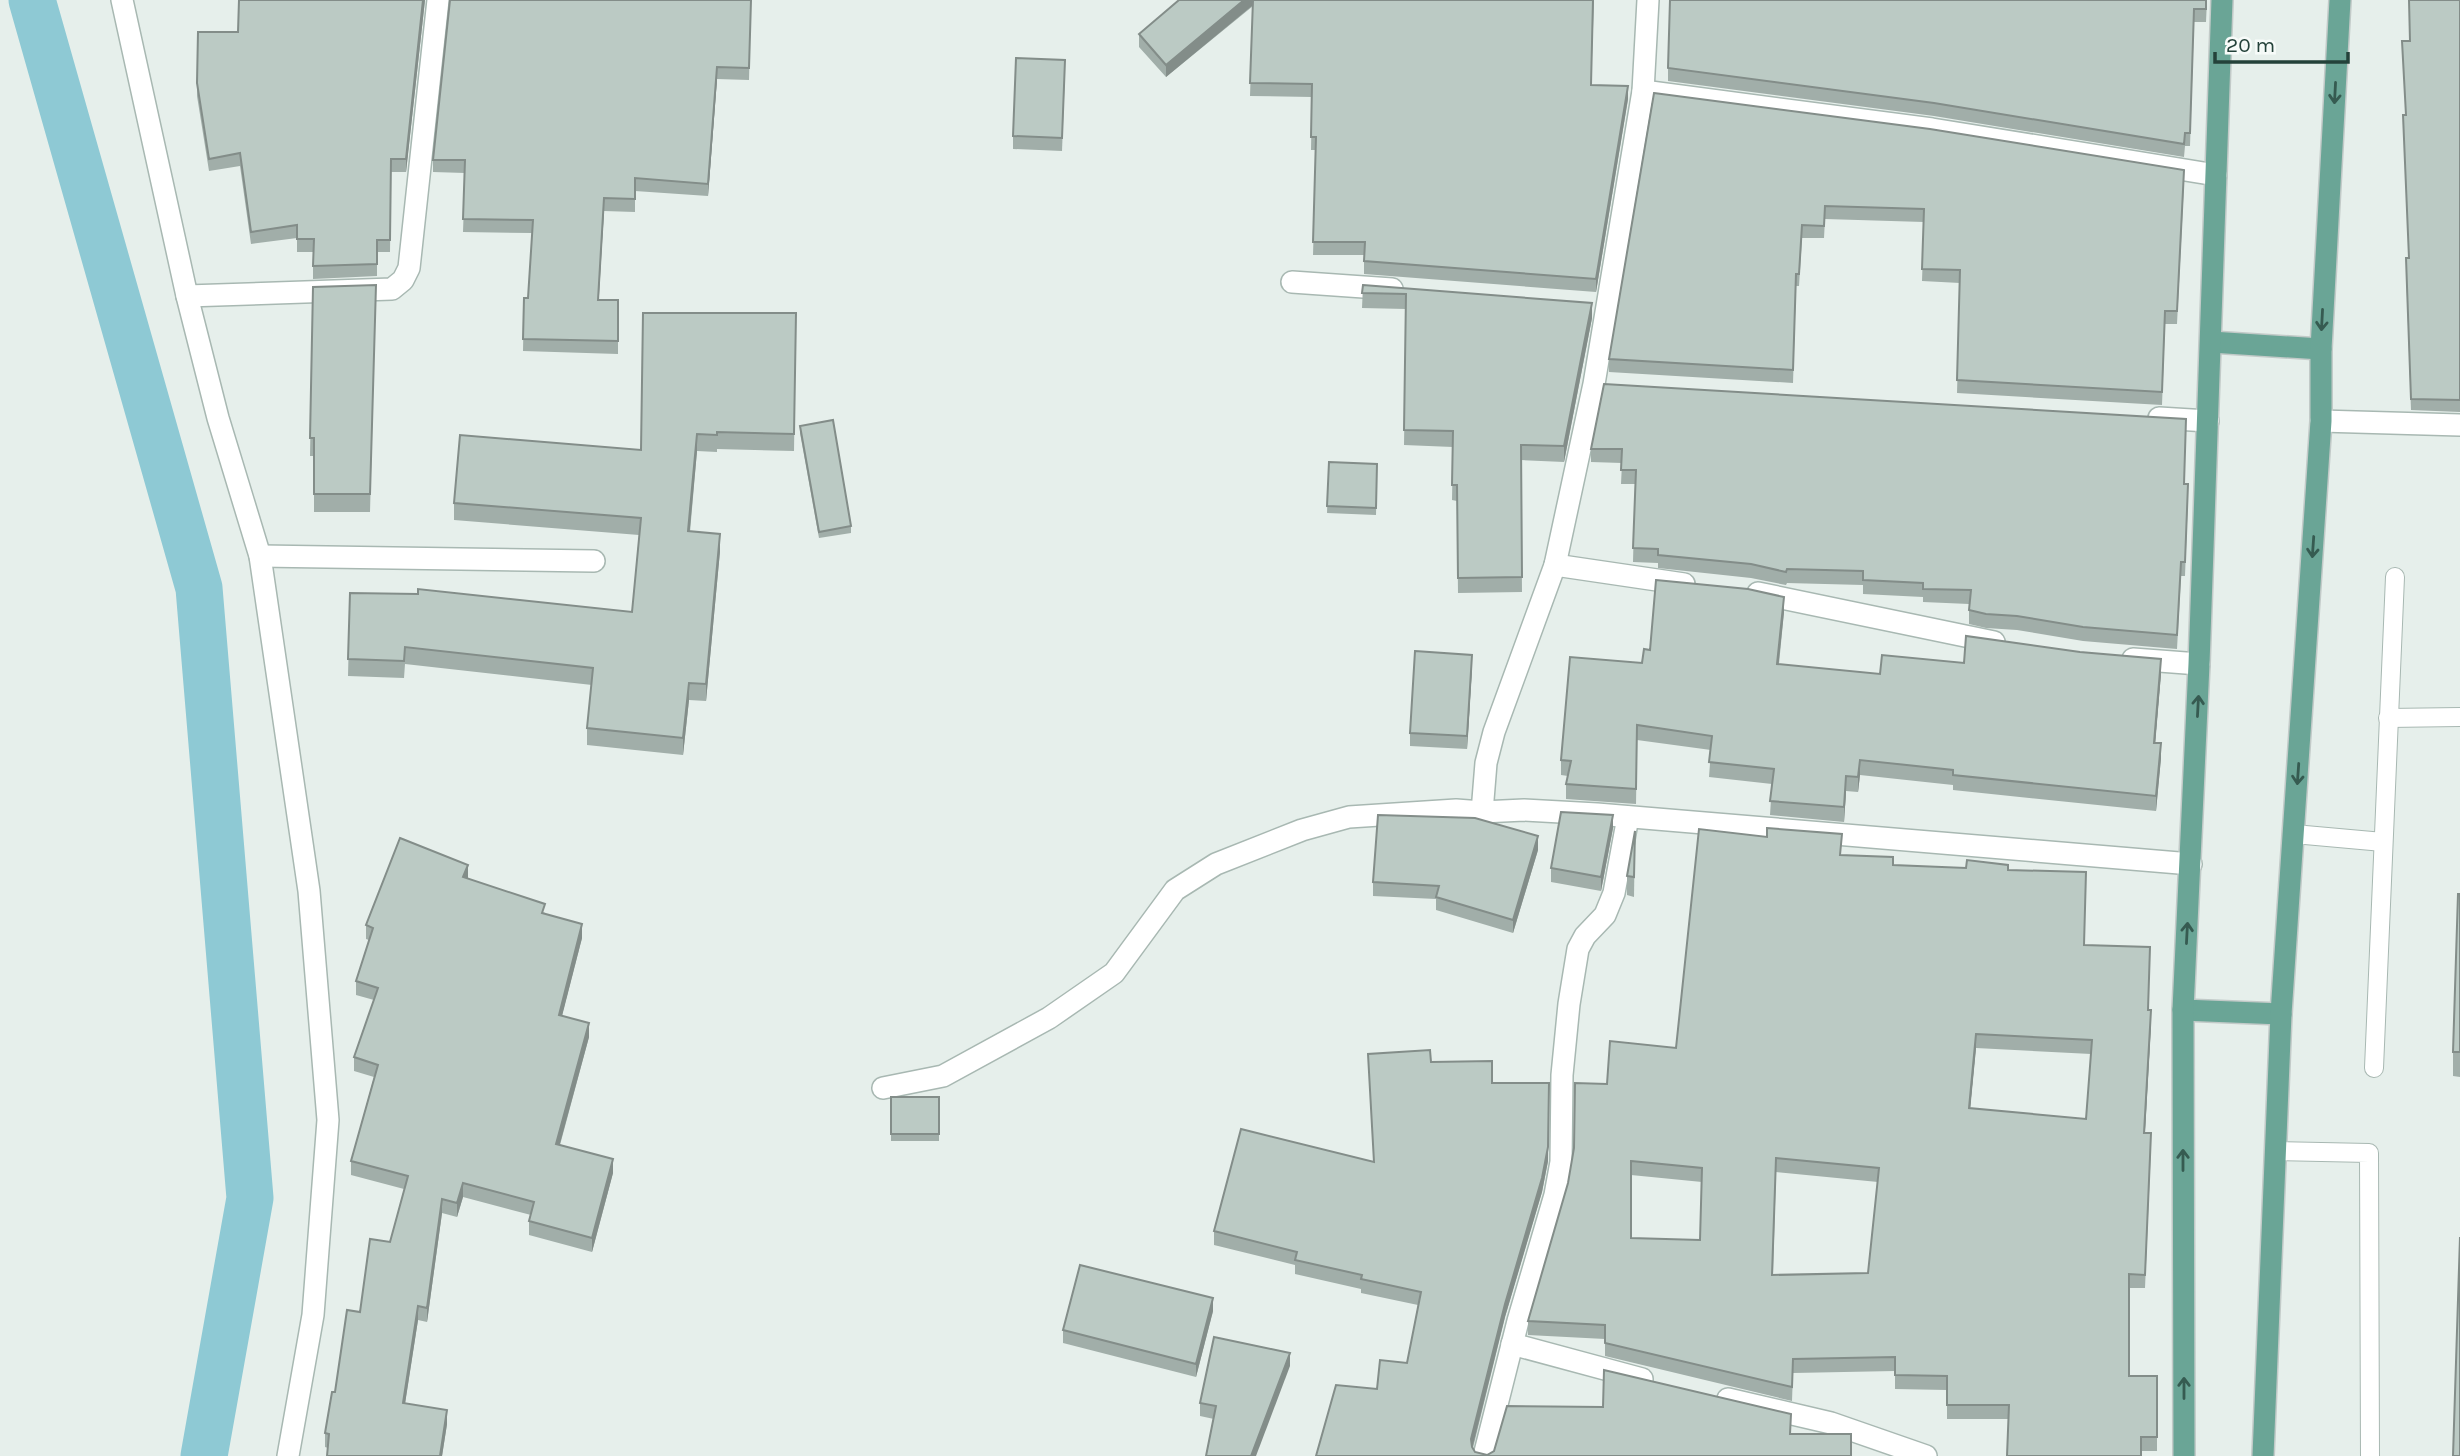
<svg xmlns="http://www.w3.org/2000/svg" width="2460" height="1456" font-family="Karla,sans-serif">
<rect width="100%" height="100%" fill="#e6efeb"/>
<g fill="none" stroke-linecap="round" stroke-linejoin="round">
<polyline stroke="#8ec9d4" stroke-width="47" points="32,0 199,588 250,1198 204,1456"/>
<defs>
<g id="service">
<polyline points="2388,718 2460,717"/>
<polyline points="2294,834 2383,842"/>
<polyline points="2374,1068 2395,577"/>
<polyline points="2276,1151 2369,1153 2370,1456"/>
</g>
<g id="minor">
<polyline points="122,0 187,296 218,418 260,556 309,891 328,1120 313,1315 288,1456"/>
<polyline points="1648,0 1643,91 1594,384 1555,565 1494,732 1486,763 1482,812 1524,810 1597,814 2191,864"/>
<polyline points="1643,91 1932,129 2216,175"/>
<polyline points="1292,282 1392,289"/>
<polyline points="187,296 392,289 403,280 409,268 438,0"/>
<polyline points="2159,418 2208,421"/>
<polyline points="2321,421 2460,425"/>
<polyline points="260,556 594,561"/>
<polyline points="1555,565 1684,584"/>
<polyline points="1758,593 1994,642"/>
<polyline points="2133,659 2199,664"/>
<polyline points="883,1088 943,1076 1049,1018 1114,973 1175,890 1216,864 1302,830 1349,817 1456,810 1482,812"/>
<polyline points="1512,1344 1642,1379"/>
<polyline points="1728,1399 1831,1423 1926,1456"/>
<polyline points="1484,1456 1518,1321 1555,1195 1561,1162 1562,1075 1569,1004 1578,949 1585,936 1605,915 1614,893 1628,817"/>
</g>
<g id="primary">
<polyline points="2211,342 2321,349"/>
<polyline points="2183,1010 2281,1014"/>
<polyline points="2184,1456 2183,1010 2199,664 2222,0"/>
<polyline points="2263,1456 2281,1014 2321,421 2321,349 2340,0"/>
</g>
</defs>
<use href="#service" stroke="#a8b8b2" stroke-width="20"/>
<use href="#minor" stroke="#a8b8b2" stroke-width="24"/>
<use href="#primary" stroke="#c2cac8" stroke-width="24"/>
<use href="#service" stroke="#fff" stroke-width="18"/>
<use href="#minor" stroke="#fff" stroke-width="21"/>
<use href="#primary" stroke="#6aa596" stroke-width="21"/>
</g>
<g fill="#a1aea9" fill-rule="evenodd">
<polygon points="425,0 406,172 391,172 390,252 377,252 377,276 313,279 313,252 297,252 297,238 251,244 240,166 209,171 197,96 198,32 238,32"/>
<polygon points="751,0 749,80 717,79 708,196 635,191 635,212 604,211 598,300 618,300 618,354 523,351 524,298 528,298 532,233 463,232 465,173 433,172 433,160"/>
<polygon points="1179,0 1594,0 1591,85 1628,99 1596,292 1364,274 1364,255 1313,255 1316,150 1311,150 1312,97 1250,96 1253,6 1166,77 1139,47 1139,34"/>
<polygon points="2207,0 2206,22 2194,22 2190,146 2185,146 2184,157 1934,116 1668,81 1668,68"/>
<polygon points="2460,0 2460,412 2411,410 2406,269 2409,258 2405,115 2410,41"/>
<polygon points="1065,73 1062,151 1013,149 1013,136"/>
<polygon points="1654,93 2184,183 2177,324 2165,324 2162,405 1957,393 1960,283 1922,281 1924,222 1825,219 1824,238 1802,238 1799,286 1796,286 1793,383 1609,372 1609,359"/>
<polygon points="376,285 370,512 314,512 314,456 310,456 313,287"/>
<polygon points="1363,285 1592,318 1564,462 1521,460 1522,592 1458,593 1457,501 1452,500 1453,447 1404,445 1406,309 1362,308"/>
<polygon points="796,313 794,451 717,449 717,452 697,451 690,532 720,551 706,701 689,700 683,755 587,745 587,728 592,685 405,664 404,678 348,676 350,593 632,612 639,535 454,520 454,503 641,450"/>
<polygon points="1604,384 2185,484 2188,498 2185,576 2181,576 2177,649 2083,641 2017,630 1986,628 1969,624 1969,604 1923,602 1923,597 1863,594 1863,585 1787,583 1786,585 1751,578 1658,568 1658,563 1633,562 1635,484 1621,484 1622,463 1591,462 1591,449"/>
<polygon points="800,426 851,526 851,533 819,538 800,433"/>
<polygon points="1329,462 1377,464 1376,515 1327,513"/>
<polygon points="1784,612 1779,664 1880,674 1964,663 2161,674 2155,743 2161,758 2156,811 1953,790 1953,785 1860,775 1858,792 1846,791 1844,822 1770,815 1772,784 1709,777 1711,750 1637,740 1636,804 1566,799 1566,784 1568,776 1561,775 1561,760 1642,663 1650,650"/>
<polygon points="1472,668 1467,749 1410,746 1410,733"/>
<polygon points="1613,828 1601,891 1551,882 1551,868"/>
<polygon points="1635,831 1634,897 1627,895 1627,876"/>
<polygon points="1538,850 1513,933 1436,910 1436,899 1373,896 1373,882"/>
<path d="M 1841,855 L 1893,865 L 2008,870 L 2084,945 L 2148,1010 L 2151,1024 L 2145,1133 L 2151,1147 L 2145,1288 L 2129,1288 L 2129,1376 L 2157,1376 L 2157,1451 L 2141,1451 L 2008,1419 L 1947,1419 L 1947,1390 L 1895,1389 L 1895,1371 L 1793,1373 L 1792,1401 L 1605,1356 L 1605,1339 L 1528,1335 L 1528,1321 L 1607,1084 L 1676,1048 ZM 1976,1048 L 2091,1054 L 2086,1119 L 1970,1108 ZM 1776,1172 L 1878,1182 L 1868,1273 L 1773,1275 ZM 1631,1175 L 1702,1182 L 1700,1240 L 1631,1238 Z"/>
<polygon points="468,879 545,913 582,938 562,1015 589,1037 560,1145 613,1173 592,1252 529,1235 529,1221 531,1215 463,1197 457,1217 442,1213 427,1322 418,1320 405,1403 447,1424 442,1456 327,1456 328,1448 325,1447 325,1433 335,1392 360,1312 390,1242 404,1189 351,1175 351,1161 374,1077 354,1071 354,1057 374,1000 356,995 356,981 369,940 366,939 366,925"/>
<polygon points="2460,894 2460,1077 2453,1076 2453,1052"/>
<polygon points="1368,1054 1431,1062 1492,1083 1548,1161 1542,1192 1505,1317 1473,1448 1475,1452 1487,1455 1791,1434 1851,1456 1316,1456 1377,1389 1407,1363 1418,1305 1361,1293 1361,1289 1295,1274 1295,1265 1214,1245 1214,1231 1374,1162"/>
<rect x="891" y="1097" width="48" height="44"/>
<polygon points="1213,1311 1196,1377 1063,1343 1063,1330"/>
<polygon points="1290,1366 1214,1419 1200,1416 1200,1403"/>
</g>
<g fill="#838d89">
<polygon points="423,0 425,0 406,172 406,159"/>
<polygon points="1244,0 1253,0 1253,5 1166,77 1166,65"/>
<polygon points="717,67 717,79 708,196 708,184"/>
<polygon points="1628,86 1628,99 1596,292 1596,279"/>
<polygon points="604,198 604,211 598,312 598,300"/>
<polygon points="1592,303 1592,318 1564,462 1564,446"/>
<polygon points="697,434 697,451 688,549 688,531"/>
<polygon points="720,534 720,551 706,701 706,684"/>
<polygon points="1784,597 1784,612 1777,678 1777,664"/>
<polygon points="1472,655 1472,668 1467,749 1467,736"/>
<polygon points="2161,659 2161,674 2154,758 2154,743"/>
<polygon points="689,683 689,700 683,755 683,738"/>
<polygon points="2161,743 2161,758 2156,811 2156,796"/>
<polygon points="1860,760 1860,775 1858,792 1858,777"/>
<polygon points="1846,776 1846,791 1844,822 1844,807"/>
<polygon points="1613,815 1613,828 1601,891 1601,877"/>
<polygon points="1538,836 1538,850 1513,933 1513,920"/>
<polygon points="468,865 468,879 463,877"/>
<polygon points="582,924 582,938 559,1028 559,1015"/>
<polygon points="2151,1010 2151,1024 2144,1147 2144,1133"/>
<polygon points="589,1023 589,1037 556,1158 556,1144"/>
<polygon points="1976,1034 1976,1048 1969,1122 1969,1108"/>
<polygon points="1549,1083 1548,1161 1542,1192 1505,1317 1471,1453 1471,1439"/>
<polygon points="613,1159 613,1173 592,1252 592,1238"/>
<polygon points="463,1183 463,1197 457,1217 457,1203"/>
<polygon points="442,1199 442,1213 427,1322 427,1308"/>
<polygon points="1213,1298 1213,1311 1196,1377 1196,1364"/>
<polygon points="418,1306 418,1320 403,1417 403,1403"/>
<polygon points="1290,1353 1290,1366 1256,1456 1251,1456"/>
<polygon points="447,1410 447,1424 442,1456 440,1456"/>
</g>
<g fill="#bbcac4" stroke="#838d89" stroke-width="2" fill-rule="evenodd">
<polygon points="239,0 423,0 406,159 391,159 390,240 377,240 377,264 313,266 314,239 297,239 297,225 251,232 240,153 209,159 197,83 198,32 238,32"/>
<polygon points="450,0 751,0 749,68 717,67 708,184 635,178 635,199 604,198 598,300 618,300 618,341 523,339 524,298 528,298 533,220 463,219 465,160 433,160"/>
<polygon points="1179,0 1244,0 1166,65 1139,34"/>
<polygon points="1253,0 1593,0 1591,85 1628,86 1596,279 1364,261 1365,242 1313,242 1316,137 1311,137 1312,84 1250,83"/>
<polygon points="1670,0 2206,0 2206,9 2194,9 2190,133 2185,133 2184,144 1934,103 1668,68"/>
<polygon points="2409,0 2460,0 2460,400 2411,399 2406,258 2409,258 2403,115 2406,115 2402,41 2410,41"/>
<polygon points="1016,58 1065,60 1062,138 1013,136"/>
<polygon points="1654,93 1930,129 2184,170 2177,311 2165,311 2162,392 1957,380 1960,270 1922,269 1924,209 1825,206 1824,226 1802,225 1799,274 1796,274 1793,370 1609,359"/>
<polygon points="376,285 370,494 314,494 314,438 310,438 313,287"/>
<polygon points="1363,285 1592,303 1564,446 1521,445 1522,577 1458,578 1457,485 1452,485 1453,431 1404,430 1406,294 1362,293"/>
<polygon points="643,313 796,313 794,434 717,432 717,435 697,434 688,531 720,534 706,684 689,683 683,738 587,728 593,668 405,647 404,661 348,659 350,593 418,594 418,589 632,612 641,518 454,503 460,435 641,450"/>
<polygon points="1604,384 2186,419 2184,484 2188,484 2185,562 2181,562 2177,635 2083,627 2017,616 1986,614 1969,610 1971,590 1923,589 1923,583 1863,580 1863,571 1787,569 1786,572 1751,564 1658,555 1658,549 1633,548 1636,470 1621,470 1622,449 1591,449"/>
<polygon points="833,420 851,526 819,532 800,426"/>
<polygon points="1329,462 1377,464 1376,508 1327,506"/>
<polygon points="1656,580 1748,589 1784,597 1777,664 1880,674 1882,655 1964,663 1966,636 2080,652 2161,659 2154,743 2161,743 2156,796 1953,775 1953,770 1860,760 1858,777 1846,776 1844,807 1770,801 1774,769 1709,762 1712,736 1637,725 1636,789 1566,784 1571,761 1561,760 1570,657 1642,663 1644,649 1650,650"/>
<polygon points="1415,651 1472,655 1467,736 1410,733"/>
<polygon points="1561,812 1613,815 1601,877 1551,868"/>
<polygon points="1378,815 1475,818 1538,836 1513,920 1436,897 1439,886 1373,882"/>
<path d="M 1767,828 L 1842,834 L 1840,855 L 1893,857 L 1893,865 L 1966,868 L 1967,860 L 2008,865 L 2008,870 L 2086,872 L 2084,945 L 2150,947 L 2148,1010 L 2151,1010 L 2144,1133 L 2151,1133 L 2145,1275 L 2129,1274 L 2129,1376 L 2157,1376 L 2157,1437 L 2141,1437 L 2141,1456 L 2007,1456 L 2009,1405 L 1947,1405 L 1947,1376 L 1895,1375 L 1895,1357 L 1793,1359 L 1792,1387 L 1605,1343 L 1605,1325 L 1528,1321 L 1568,1183 L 1574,1148 L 1575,1083 L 1607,1084 L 1610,1041 L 1676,1048 L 1699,829 L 1767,837 ZM 1976,1034 L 2092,1040 L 2086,1119 L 1969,1108 ZM 1776,1158 L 1879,1168 L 1868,1273 L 1772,1275 ZM 1631,1161 L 1702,1168 L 1700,1240 L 1631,1238 Z"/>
<polygon points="1635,831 1634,877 1627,876"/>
<polygon points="400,838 468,865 463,877 545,904 542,913 582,924 559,1015 589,1023 556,1144 613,1159 592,1238 529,1221 534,1202 463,1183 457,1203 442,1199 427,1308 418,1306 403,1403 447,1410 440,1456 327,1456 329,1434 325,1433 332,1392 335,1392 347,1310 360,1312 370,1239 390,1242 408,1176 351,1161 378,1065 354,1057 378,988 356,981 373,928 366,925"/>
<polygon points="2458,894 2460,894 2460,1052 2453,1052"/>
<polygon points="1430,1050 1431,1062 1492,1061 1492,1083 1549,1083 1548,1147 1542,1178 1505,1304 1471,1439 1472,1447 1475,1452 1487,1455 1494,1451 1507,1406 1603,1407 1604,1370 1791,1414 1790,1434 1851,1434 1851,1456 1316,1456 1336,1385 1377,1389 1380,1360 1407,1363 1421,1292 1361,1279 1362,1275 1295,1260 1297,1252 1214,1231 1241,1129 1374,1162 1368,1054"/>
<rect x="891" y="1097" width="48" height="37"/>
<polygon points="2460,1237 2460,1456 2453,1456"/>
<polygon points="1080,1265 1213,1298 1196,1364 1063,1330"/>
<polygon points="1214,1337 1290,1353 1251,1456 1206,1456 1216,1406 1200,1403"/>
</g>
<defs><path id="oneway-shaft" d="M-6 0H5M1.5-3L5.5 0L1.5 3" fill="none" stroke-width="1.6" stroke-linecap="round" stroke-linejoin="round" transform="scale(1.75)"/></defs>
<g stroke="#365b51">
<use href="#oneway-shaft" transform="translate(2335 93) rotate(93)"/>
<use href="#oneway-shaft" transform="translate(2322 320) rotate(93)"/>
<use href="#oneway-shaft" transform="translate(2313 547) rotate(94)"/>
<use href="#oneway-shaft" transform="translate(2198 706) rotate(-87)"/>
<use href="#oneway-shaft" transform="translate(2298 774) rotate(94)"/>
<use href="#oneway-shaft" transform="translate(2187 933) rotate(-87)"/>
<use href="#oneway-shaft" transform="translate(2183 1160) rotate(-90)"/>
<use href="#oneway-shaft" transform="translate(2184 1388) rotate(-90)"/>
</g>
<path d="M2215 52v10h133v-10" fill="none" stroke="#24423a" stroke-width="3.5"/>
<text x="2226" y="52" font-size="21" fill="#24423a" stroke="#f7fbf9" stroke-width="5" paint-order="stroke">20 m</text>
</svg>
